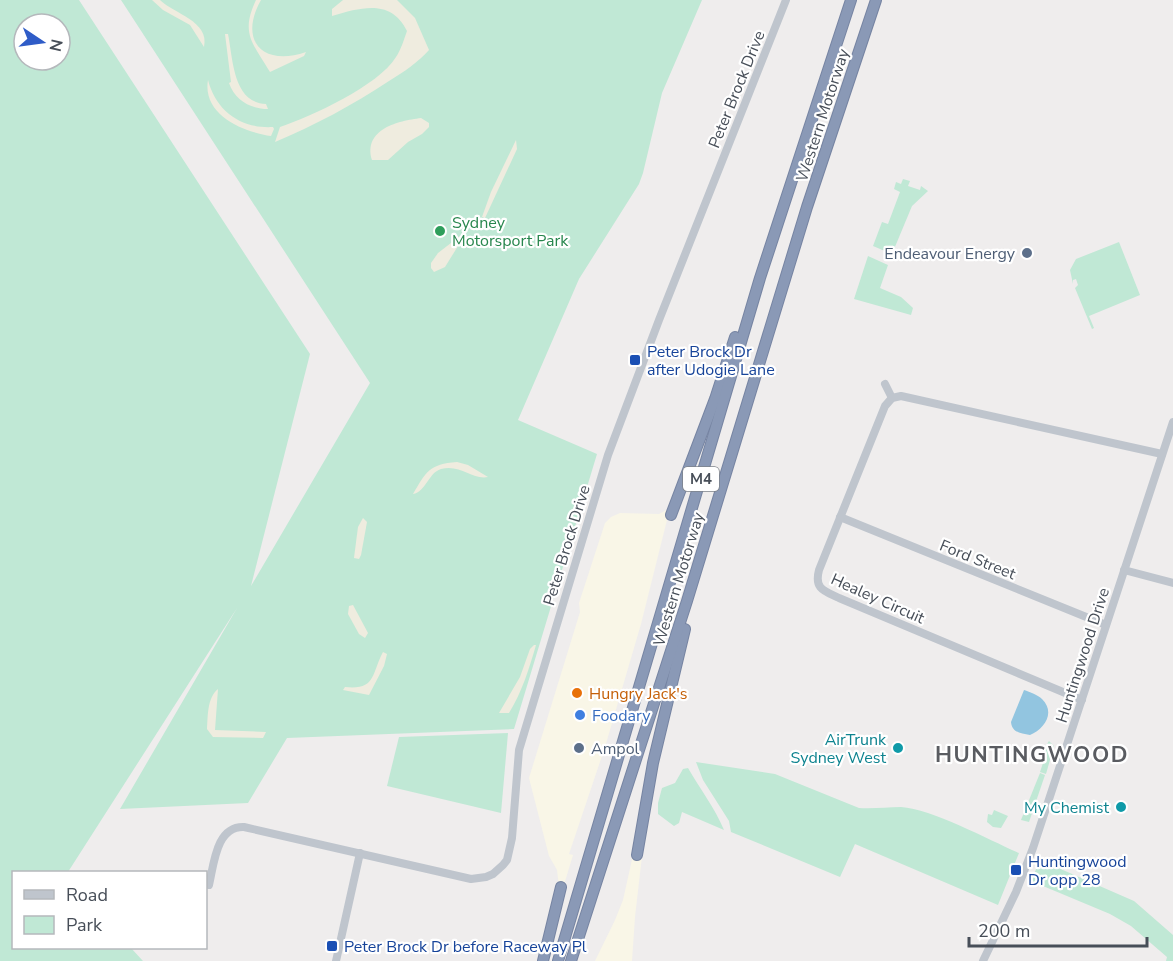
<svg xmlns="http://www.w3.org/2000/svg" width="1173" height="961" font-family="'Nunito Sans',sans-serif">
<rect width="100%" height="100%" fill="#efeded"/>
<g fill="#f9f6e7">
<polygon points="670,508 641,624 605,747 569,854 573,855 563,888 559,887 557,870 549,856 529,778 580,612 579,603 605,523 611,517 620,513 659,514"/>
<polygon points="633,855 642,856 635,917 632,961 595,961 615,920 623,900"/>
</g>
<g fill="#c0e8d5" fill-rule="evenodd">
<path d="M 0,0 L 79,0 L 310,354 L 251,586 L 370,383 L 121,0 L 702,0 L 662,93 L 643,173 L 639,184 L 579,279 L 518,420 L 597,454 L 514,729 L 287,738 L 248,803 L 120,809 L 237,608 L 68,872 L 14,872 L 14,948 L 131,948 L 143,961 L 0,961 ZM 24,24 L 60,24 L 60,60 L 24,60 Z"/>
<polygon points="903,179 910,181 908,186 920,190 921,186 928,191 912,206 892,254 873,246 882,222 888,224 900,192 894,189 896,182 901,184"/>
<polygon points="1119,242 1140,295 1089,316 1094,328 1092,329 1075,288 1078,285 1076,279 1073,280 1073,284 1070,270 1076,259"/>
<polygon points="868,256 888,265 880,288 901,297 913,308 911,315 854,299"/>
<polygon points="508,733 501,813 387,786 399,737"/>
<polygon points="1049,741 1054,746 1046,774 1040,772 1043,763 1036,760"/>
<path d="M 696,762 L 775,774 L 859,808 C 873,809 887,807 901,807 C 932,809 989,840 1019,853 L 998,905 L 855,844 L 840,877 L 731,832 L 729,821 L 703,780 Z"/>
<path d="M 688,768 C 700,789 715,808 724,830 L 682,812 L 679,823 L 674,826 L 658,814 L 658,803 L 662,788 L 675,783 L 683,769 Z"/>
<polygon points="1040,773 1045,775 1029,822 1021,820"/>
<polygon points="994,810 1008,816 1001,828 993,827 987,822 988,814 992,815"/>
<polygon points="1040,860 1134,901 1173,935 1173,961 1166,961 1167,957 1131,926 1110,914 1031,881"/>
</g>
<g fill="#efecdf">
<path d="M 152,0 L 160,0 C 174,14 210,21 204,47 L 190,25 L 163,10 Z"/>
<path d="M 256,0 L 261,0 C 238,41 263,67 306,52 L 304,56 L 270,72 C 253,43 240,34 256,0 Z"/>
<path d="M 343,0 L 397,0 L 415,18 L 429,50 C 418,62 404,72 389,81 C 353,105 315,125 275,142 L 280,127 C 312,116 378,86 396,57 C 401,50 404,39 407,31 C 392,0 364,6 332,16 L 332,9 Z"/>
<path d="M 225,34 L 228,34 C 233,59 233,103 266,104 L 268,109 C 250,109 235,100 229,83 L 231,82 Z"/>
<path d="M 208,80 C 216,111 241,129 273,127 L 274,129 L 271,136 C 244,132 202,115 208,80 Z"/>
<path d="M 421,118 L 429,123 L 429,127 L 422,134 L 408,142 L 388,160 L 372,160 C 363,129 398,121 421,118 Z"/>
<polygon points="516,140 517,149 485,218 482,217 491,192"/>
<polygon points="460,236 463,238 445,267 434,272 431,268 431,263 438,253"/>
<path d="M 457,462 L 468,465 L 488,477 C 472,480 461,464 441,469 C 428,473 426,492 413,494 C 426,472 429,464 457,462 Z"/>
<polygon points="363,518 367,522 361,555 359,559 354,558 358,527"/>
<polygon points="353,605 368,633 365,638 359,634 348,614 349,606"/>
<path d="M 534,645 L 536,645 C 529,669 522,692 509,713 L 499,713 L 520,677 L 530,649 Z"/>
<path d="M 383,652 L 387,654 L 384,666 L 369,695 L 343,690 L 345,687 C 376,690 371,675 383,652 Z"/>
<path d="M 218,689 L 215,730 L 266,732 L 263,738 L 213,737 L 207,729 C 208,716 207,698 218,689 Z"/>
</g>
<path fill="#92c5e0" d="M 1024,690 C 1030,692 1038,695 1042,699 C 1056,713 1044,729 1030,735 C 1021,733 1012,733 1011,722 Z"/>
<g fill="none" stroke-linecap="round" stroke-linejoin="round">
<defs>
<g id="highway">
<polyline points="671,515 715,399 735,337"/>
<polyline points="637,855 653,763 685,629"/>
<polyline points="543,961 561,887"/>
<polyline points="558,961 760,278 851,0"/>
<polyline points="571,961 687,601 807,207 876,0"/>
</g>
</defs>
<use href="#highway" stroke="#7684a2" stroke-width="12"/>
<g stroke="#bfc5cd" stroke-width="8">
<polyline points="885,384 892,398"/>
<polyline points="840,517 1106,625"/>
<polyline points="1124,570 1173,583"/>
<path d="M 1082,700 L 839,598 C 824,591 814,589 819,570 L 885,406 L 892,398 L 901,396 L 1162,454"/>
<path d="M 209,885 C 214,864 216,826 244,827 L 471,879 L 486,877 L 493,874 L 503,865 L 507,860 L 512,838 L 519,750 L 608,455 L 659,320 L 786,0"/>
<polyline points="336,961 360,853"/>
<polyline points="983,961 1016,892 1033,848 1173,422"/>
</g>
<use href="#highway" stroke="#8a99b6" stroke-width="10"/>
</g>
<circle fill="#2e9e5b" stroke="#fff" stroke-width="2" cx="440" cy="231" r="6"/>
<g fill="#5c6f8a" stroke="#fff" stroke-width="2">
<circle cx="1027" cy="253" r="6"/>
<circle cx="579" cy="748" r="6"/>
</g>
<g fill="#1a4fb4" stroke="#fff" stroke-width="2">
<rect x="629" y="354" width="12" height="12" rx="3"/>
<rect x="1010" y="864" width="12" height="12" rx="3"/>
<rect x="326" y="940" width="12" height="12" rx="3"/>
</g>
<circle fill="#e8710a" stroke="#fff" stroke-width="2" cx="577" cy="693" r="6"/>
<circle fill="#3f7fe0" stroke="#fff" stroke-width="2" cx="580" cy="715" r="6"/>
<g fill="#0f9aa8" stroke="#fff" stroke-width="2">
<circle cx="898" cy="748" r="6"/>
<circle cx="1121" cy="807" r="6"/>
</g>
<g text-anchor="middle" stroke-width="4.5" stroke-linejoin="round" paint-order="stroke">
<rect fill="#fff" stroke="#7e838a" stroke-width="1.5" x="683" y="467" width="36" height="24" rx="4.5"/>
<g font-size="15" font-weight="bold" fill="#474e58">
<text x="701" y="484">M4</text>
</g>
<g font-size="16" fill="#474e58" stroke="#fff">
<text transform="translate(736 89) rotate(-68)" y="6">Peter Brock Drive</text>
<text transform="translate(822 115) rotate(-72)" y="6">Western Motorway</text>
<text transform="translate(566 545) rotate(-73)" y="6">Peter Brock Drive</text>
<text transform="translate(978 559) rotate(22)" y="6">Ford Street</text>
<text transform="translate(678 579) rotate(-73)" y="6">Western Motorway</text>
<text transform="translate(878 598) rotate(24)" y="6">Healey Circuit</text>
<text transform="translate(1082 655) rotate(-72)" y="6">Huntingwood Drive</text>
</g>
<g font-size="16" fill="#27864d" stroke="#fff" text-anchor="start">
<text x="452" y="228">Sydney<tspan x="452" dy="18">Motorsport Park</tspan></text>
</g>
<g font-size="16" fill="#4e5e75" stroke="#fff" text-anchor="end">
<text x="1015" y="259">Endeavour Energy</text>
<text x="591" y="754" text-anchor="start">Ampol</text>
</g>
<g font-size="16" fill="#164399" stroke="#fff" text-anchor="start">
<text x="647" y="357">Peter Brock Dr<tspan x="647" dy="18">after Udogie Lane</tspan></text>
<text x="1028" y="867">Huntingwood<tspan x="1028" dy="18">Dr opp 28</tspan></text>
<text x="344" y="952">Peter Brock Dr before Raceway Pl</text>
</g>
<g font-size="16" fill="#c56008" stroke="#fff" text-anchor="start">
<text x="589" y="699">Hungry Jack's</text>
</g>
<g font-size="16" fill="#366cbe" stroke="#fff" text-anchor="start">
<text x="592" y="721">Foodary</text>
</g>
<g font-size="16" fill="#0d838f" stroke="#fff" text-anchor="end">
<text x="886" y="745">AirTrunk<tspan x="886" dy="18">Sydney West</tspan></text>
<text x="1109" y="813">My Chemist</text>
</g>
<g font-size="22" font-weight="bold" letter-spacing="1.5" fill="#5a5c61" stroke="#fff">
<text x="1032" y="762">HUNTINGWOOD</text>
</g>
</g>
<rect x="12" y="871" width="195" height="78" fill="#ffffff" stroke="#b5b8bc" stroke-width="1.5"/>
<rect x="24" y="890" width="30" height="9" fill="#bfc5cd" stroke="#b5b8bc" stroke-width="1.5"/>
<text x="66" y="901" font-size="18" fill="#474e58">Road</text>
<rect x="24" y="916" width="30" height="18" fill="#c0e8d5" stroke="#b5b8bc" stroke-width="1.5"/>
<text x="66" y="931" font-size="18" fill="#474e58">Park</text>
<g transform="translate(42 42) rotate(103)"><circle r="28" fill="#ffffff" stroke="#b5b8bc" stroke-width="1.5"/>
<path d="M0-4.5L10 22L0 15L-10 22Z" fill="#2f5cc7"/>
<text y="-9" font-size="16" font-weight="bold" text-anchor="middle" fill="#474e58">N</text>
</g>
<path d="M969 937v9h178v-9" fill="none" stroke="#474e58" stroke-width="3"/>
<text x="978" y="937" font-size="18" fill="#474e58" stroke="#ffffff" stroke-width="4.5" paint-order="stroke">200 m</text>
</svg>
